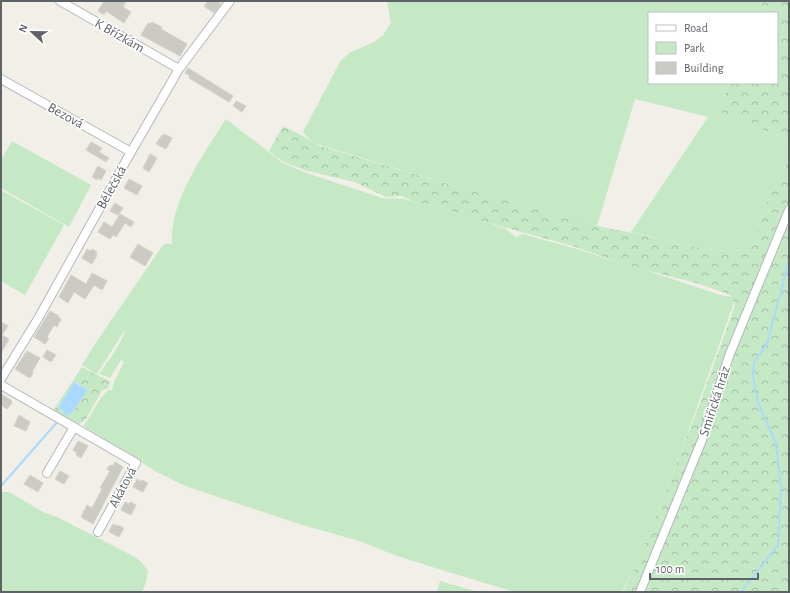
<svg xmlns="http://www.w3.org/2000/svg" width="790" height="593" font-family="'Alegreya Sans',sans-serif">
<defs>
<pattern id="forest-crowns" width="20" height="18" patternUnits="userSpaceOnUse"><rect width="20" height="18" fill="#c5e8c5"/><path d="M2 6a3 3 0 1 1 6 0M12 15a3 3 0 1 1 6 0" fill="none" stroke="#a3c0a4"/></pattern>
</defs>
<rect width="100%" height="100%" fill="#f1efe8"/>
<g fill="#c5e8c5">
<polygon points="387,1 762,1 760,13 649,13 649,83 730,83 719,108 726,116 789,139 789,160 771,193 761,218 753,246 750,250 727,251 700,248 631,232 708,117 635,99 597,226 458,187 313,143 303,132 341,60 351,52 374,42 385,34 384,33 391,23"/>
<path d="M 226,119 L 283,163 L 304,172 L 382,198 L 405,199 L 416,203 L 428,204 L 504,228 L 516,237 L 523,234 L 577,249 L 622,264 L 642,269 L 720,295 L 732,297 L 734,301 L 732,308 L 684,444 L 657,514 L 637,563 L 622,592 L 515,592 L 455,574 L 400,557 L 356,540 L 299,524 L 185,486 L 157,472 L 83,426 C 93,414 97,400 108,390 L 112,390 L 114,382 L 124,362 L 121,360 L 110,378 L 99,374 C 109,360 121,345 126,328 L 97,374 L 82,365 L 97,341 L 163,245 L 168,243 L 172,245 C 169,202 203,155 226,119 Z"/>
<polygon points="12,141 91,185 69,227 1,188 1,160"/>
<polygon points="1,190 64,225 25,295 1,281"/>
<polygon points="3,492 9,492 45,513 57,517 135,557 142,563 148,571 146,582 142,592 1,592 1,494"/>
<polygon points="440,581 475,591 478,592 437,592"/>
</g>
<g fill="url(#forest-crowns)" fill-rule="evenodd">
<polygon points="762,1 789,1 789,139 726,116 720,111 719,108 730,83 777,83 777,13 760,13"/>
<polygon points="283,126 307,138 313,143 320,146 458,187 602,227 638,234 700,248 727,251 750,250 753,246 761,218 771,193 789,160 789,592 623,592 637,563 657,514 697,411 735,305 732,297 728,294 696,283 622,264 576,247 482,221 428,204 416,203 402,196 386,197 354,182 304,170 284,162 269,151"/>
<path d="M 82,367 L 111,382 L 108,386 L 109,388 L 102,390 L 100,394 L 86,419 L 78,425 L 53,411 ZM 75,382 L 88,390 L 70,415 L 58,407 Z"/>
</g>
<polygon fill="#aadaff" points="74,382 88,390 70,415 58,408"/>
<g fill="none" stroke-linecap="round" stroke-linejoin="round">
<g stroke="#aadaff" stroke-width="2">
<polyline points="61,418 66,412"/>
<polyline points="1,486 58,421"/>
<polyline points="741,592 778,545 781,488 776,443 758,403 753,376 754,362 767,344 789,260"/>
</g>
</g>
<g fill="#cccac5" stroke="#d6d1c6">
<polygon points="104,1 126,1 123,7 131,12 124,23 106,11 104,15 98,11"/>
<polygon points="208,1 217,1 221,4 214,13 204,6"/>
<polygon points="152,22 162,27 161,29 187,44 180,56 141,35 148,23 150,24"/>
<polygon points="188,68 233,96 229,102 189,78 190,76 185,73"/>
<polygon points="236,101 246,106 242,112 233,106"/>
<polygon points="164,134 172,138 166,149 156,144 162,135 163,136"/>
<polygon points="91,142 102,148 99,152 109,158 106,162 86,150"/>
<polygon points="150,154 157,158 149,172 143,168"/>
<polygon points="98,166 106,171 101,180 98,178 97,180 92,177"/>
<polygon points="129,179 142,186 137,195 124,188"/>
<polygon points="115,203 123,208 118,215 110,211"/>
<polygon points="120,214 134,222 131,227 125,223 116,237 113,235 110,239 98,232 104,222 112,227"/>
<polygon points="138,244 153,253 145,266 130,257"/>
<polygon points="87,249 90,251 92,249 97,252 96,254 97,255 92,264 82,258"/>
<polygon points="92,273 107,281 102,290 94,285 85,299 74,292 68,303 59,297 71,275 86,284"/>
<polygon points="50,311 59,316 58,317 61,319 57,327 54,325 47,337 49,339 45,344 34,337"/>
<polygon points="1,322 8,326 2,335 9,339 1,353"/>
<polygon points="47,350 56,355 51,362 43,357"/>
<polygon points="27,351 40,358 32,372 33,373 30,378 15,369"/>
<polygon points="1,394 11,400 12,403 7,409 1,405"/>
<polygon points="19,415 30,422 26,431 14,426"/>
<polygon points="78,441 88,446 81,458 76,455 77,453 73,450"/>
<polygon points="115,462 123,467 93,524 81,517 87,505 92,508 102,489 100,488 110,471 107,469 110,465 113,466"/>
<polygon points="60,471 69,476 64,484 55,479"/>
<polygon points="30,475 43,483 38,492 24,484"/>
<polygon points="137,479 141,482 142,480 148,483 143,492 133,487"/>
<polygon points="125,502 129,504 130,502 136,505 131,515 121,510"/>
<polygon points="113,524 117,526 118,525 124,528 119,537 109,532"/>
</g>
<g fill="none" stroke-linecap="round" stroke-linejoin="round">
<defs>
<g id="minor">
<polyline points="60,1 179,69"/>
<polyline points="1,79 131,152"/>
<polyline points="1,379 39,317 131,152 179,69 230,1"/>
<polyline points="1,385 136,463 98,532"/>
<polyline points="47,473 74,427"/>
<polyline points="640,592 702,440 729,356 789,210"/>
</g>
</defs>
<use href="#minor" stroke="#b5b8bc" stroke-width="10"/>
<use href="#minor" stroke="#fff" stroke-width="8"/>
</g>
<g text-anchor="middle" stroke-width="3" stroke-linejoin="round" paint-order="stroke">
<g font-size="14" fill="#5f6368" stroke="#fff">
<text transform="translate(120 35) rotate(30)" y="5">K Břízkám</text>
<text transform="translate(66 115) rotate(29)" y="5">Bezová</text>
<text transform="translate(111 187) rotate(-61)" y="5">Bělečská</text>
<text transform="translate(714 401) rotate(-72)" y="5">Smiřická hráz</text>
<text transform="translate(122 487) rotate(-62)" y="5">Akátová</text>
</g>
</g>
<rect width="790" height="593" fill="none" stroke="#5f6368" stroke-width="4"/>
<rect x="648" y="12" width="130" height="72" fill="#ffffff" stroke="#bfc1c3"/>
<rect x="656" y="25" width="20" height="6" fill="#ffffff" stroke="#bfc1c3"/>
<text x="684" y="32" font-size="12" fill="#5f6368">Road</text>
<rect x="656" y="42" width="20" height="12" fill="#c5e8c5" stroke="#bfc1c3"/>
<text x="684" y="52" font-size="12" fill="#5f6368">Park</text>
<rect x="656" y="62" width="20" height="12" fill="#cccac5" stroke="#bfc1c3"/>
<text x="684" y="72" font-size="12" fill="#5f6368">Building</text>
<g transform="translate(32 32) rotate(292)" stroke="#ffffff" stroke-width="3" paint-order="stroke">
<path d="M0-3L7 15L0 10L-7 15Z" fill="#5f6368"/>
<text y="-6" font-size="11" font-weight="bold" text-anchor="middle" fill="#5f6368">N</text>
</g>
<path d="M650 573v6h108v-6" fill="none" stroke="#5f6368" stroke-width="2"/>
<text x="656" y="573" font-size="12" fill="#5f6368" stroke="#ffffff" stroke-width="3" paint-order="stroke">100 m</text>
</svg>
